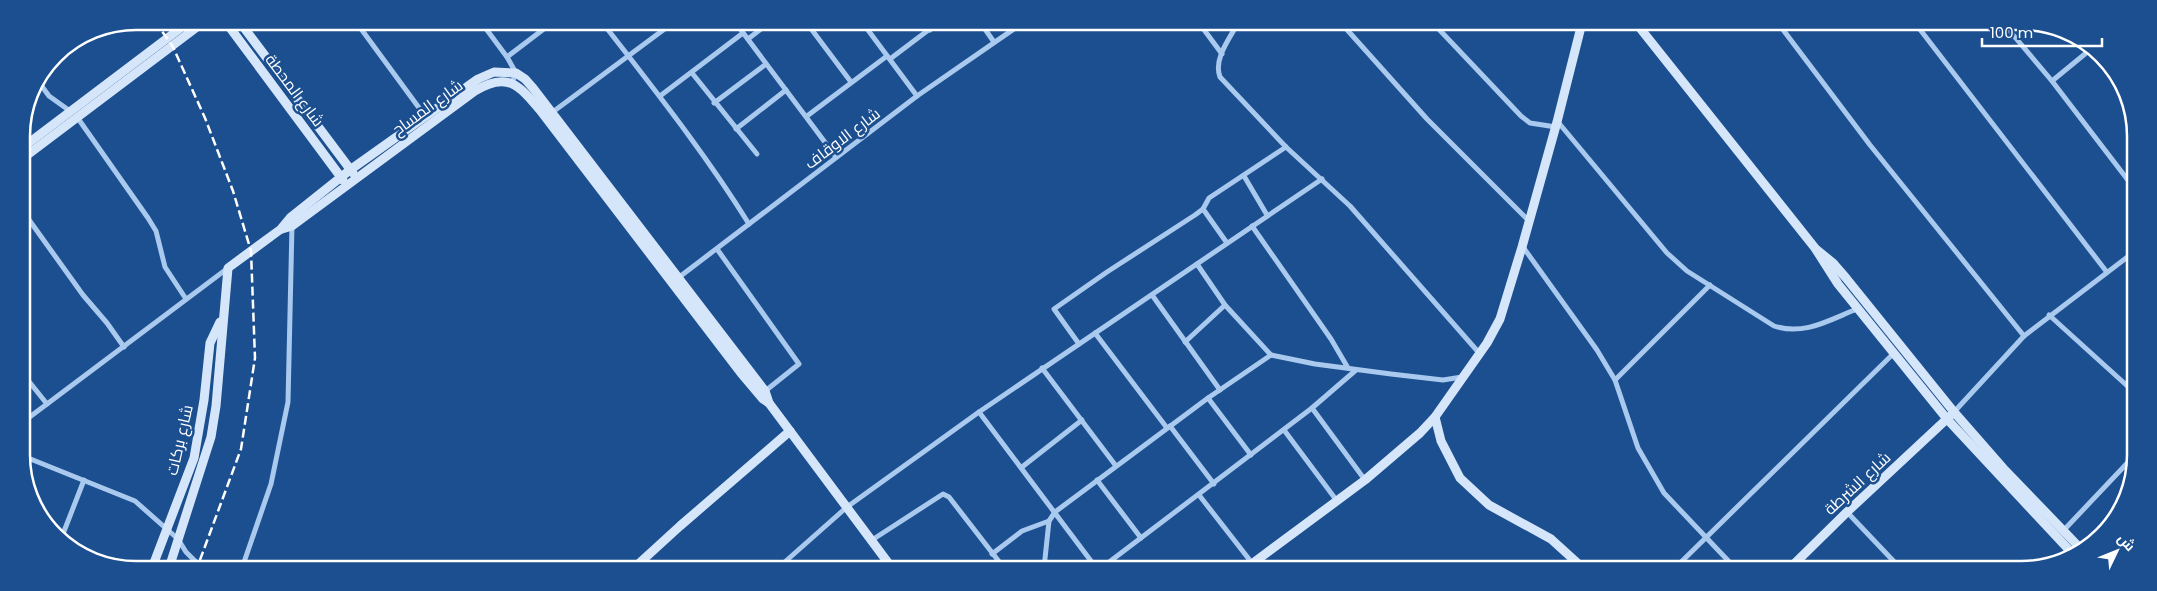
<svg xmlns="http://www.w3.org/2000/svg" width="2157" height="591" font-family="Poppins,Cairo,sans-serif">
<rect width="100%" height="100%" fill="#1b4f8f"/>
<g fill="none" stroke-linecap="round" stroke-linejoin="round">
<g stroke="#a9c9ee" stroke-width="5">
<polyline points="356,22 425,116"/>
<polyline points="481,22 507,57 516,73 512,83"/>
<path d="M 602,22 C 653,88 705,153 749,224"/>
<polyline points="735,22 836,157"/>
<polyline points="806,22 851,82"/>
<polyline points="862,22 917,96"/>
<polyline points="924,22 930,30"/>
<polyline points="980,22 994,42"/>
<polyline points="1199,23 1222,54"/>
<path d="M 1238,23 C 1230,38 1213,59 1220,77 L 1286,147 L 1350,206 L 1480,354"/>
<polyline points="1341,23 1427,119 1529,221"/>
<polyline points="1433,23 1521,116 1530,123 1556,127"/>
<polyline points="1778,23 1870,145 2024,336"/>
<polyline points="1915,23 2106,271"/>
<polyline points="2003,23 2052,81 2134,188"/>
<polyline points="748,39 770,22"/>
<polyline points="507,57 553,22"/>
<polyline points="890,59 939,22"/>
<polyline points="692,73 757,154"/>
<polyline points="38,81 49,96 70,111"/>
<polyline points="2052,81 2091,49"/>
<polyline points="660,96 743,33"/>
<polyline points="714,103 766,64"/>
<polyline points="550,114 674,22"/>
<polyline points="807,116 887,56"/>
<polyline points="77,117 148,218 156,231 165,267 186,299"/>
<path d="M 1558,122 L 1667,253 L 1687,271 L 1774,326 C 1804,336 1829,320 1857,309"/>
<polyline points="736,129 786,90"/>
<polyline points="1244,176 1267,215"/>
<polyline points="1203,209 1227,243"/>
<polyline points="22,210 83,295 107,323 124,347"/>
<polyline points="1252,226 1331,339 1348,368"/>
<polyline points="1523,247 1597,350 1615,380 1638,448 1664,493 1736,569"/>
<polyline points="717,249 799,364 764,392"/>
<polyline points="1197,264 1225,305 1271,355 1315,364 1391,374 1443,380 1462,377"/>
<polyline points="678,278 917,96 1024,22"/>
<polyline points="1152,295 1220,390"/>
<polyline points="2049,315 2134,392"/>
<polyline points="1095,333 1167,428"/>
<polyline points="1185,342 1225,305"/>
<polyline points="1079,344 1054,309 1107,272 1195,215 1203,209 1209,198 1286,147"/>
<polyline points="1042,368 1116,466"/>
<polyline points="23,374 47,404 228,268"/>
<polyline points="1615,380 1710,285"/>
<polyline points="1208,398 1251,455"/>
<polyline points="1312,408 1365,480"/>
<polyline points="979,412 1097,569"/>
<polyline points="1954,412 2024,336 2134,252"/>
<polyline points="23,422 47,404"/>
<polyline points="1170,426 1214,484"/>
<polyline points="1284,430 1337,501"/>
<polyline points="23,456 135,501 178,539 186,552 202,568"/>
<polyline points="1022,467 1082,420"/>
<polyline points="1097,480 1141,538"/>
<polyline points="1199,495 1252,563"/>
<polyline points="1847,512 1901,569"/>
<polyline points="2063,531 2133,457"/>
<polyline points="61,539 84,480"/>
<polyline points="872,540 943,494 949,497 1004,568"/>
<polyline points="992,554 1022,531 1049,521"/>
<polyline points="242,568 271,484 288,402 292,225"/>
<polyline points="778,568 847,507 979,412 1322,179"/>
<polyline points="1044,568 1049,521 1055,512 1208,398 1271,355"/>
<polyline points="1100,569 1312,408 1356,370"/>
<polyline points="1674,569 1893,354"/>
</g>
<g stroke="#d6e6fa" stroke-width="9">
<polyline points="225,21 343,180"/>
<polyline points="239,21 353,173"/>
<polyline points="1636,23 1815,248 1838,284 1947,419 2071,552"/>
<polyline points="22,148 190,21"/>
<polyline points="22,159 205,21"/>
<path d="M 282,229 L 292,226 L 475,91 C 507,71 519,85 540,110 L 741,373 L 763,399 L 769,403"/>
<polyline points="1817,250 1833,263 1846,278 1954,412 2003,468 2080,548"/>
<polyline points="1435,417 1441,441 1460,478 1489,505 1551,539 1584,569"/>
<polyline points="152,568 194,458 204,400 210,343 220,322"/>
<polyline points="169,568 211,437 216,406 228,268 281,229 291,217 350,170 478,79 494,72 516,73 525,79 533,88 765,391 769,403 892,568"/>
<polyline points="634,568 680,526 790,431"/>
<polyline points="1245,569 1365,480 1420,433 1435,417 1487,343 1500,319 1522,247 1557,122 1582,23"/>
<polyline points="1789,569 1847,512 1950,416"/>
</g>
<polyline stroke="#fff" stroke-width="2.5" stroke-dasharray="9 4" stroke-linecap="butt" points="155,21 173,47 205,118 233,191 251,251 255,358 241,449 197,568"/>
</g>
<g text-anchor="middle" stroke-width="5" stroke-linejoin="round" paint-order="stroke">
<g font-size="16" fill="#fff" stroke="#1b4f8f">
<text transform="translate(295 90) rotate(53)" y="6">شارع المحطة</text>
<text transform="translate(427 107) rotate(-36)" y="6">شارع المساح</text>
<text transform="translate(842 138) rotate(-37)" y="6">شارع الاوقاف</text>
<text transform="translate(179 440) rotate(-77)" y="6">شارع بركات</text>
<text transform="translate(1857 483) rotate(-43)" y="6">شارع الشرطة</text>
</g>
</g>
<path d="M0 0H2157V591H0ZM136 30H2021A106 106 0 0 1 2127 136V455A106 106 0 0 1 2021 561H136A106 106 0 0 1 30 455V136A106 106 0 0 1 136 30Z" fill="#1b4f8f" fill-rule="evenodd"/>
<path fill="none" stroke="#fff" stroke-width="2.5" d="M136 30H2021A106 106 0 0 1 2127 136V455A106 106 0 0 1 2021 561H136A106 106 0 0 1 30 455V136A106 106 0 0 1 136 30Z"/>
<g transform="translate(2117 551) rotate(47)" stroke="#1b4f8f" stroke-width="4" paint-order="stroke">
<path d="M0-4L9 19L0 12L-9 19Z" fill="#ffffff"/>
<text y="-8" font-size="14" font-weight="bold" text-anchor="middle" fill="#ffffff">ش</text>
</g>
<path d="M1982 38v8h120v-8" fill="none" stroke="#ffffff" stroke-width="2.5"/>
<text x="1990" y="38" font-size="15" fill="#ffffff" stroke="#1b4f8f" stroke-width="4" paint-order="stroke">100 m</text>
</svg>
